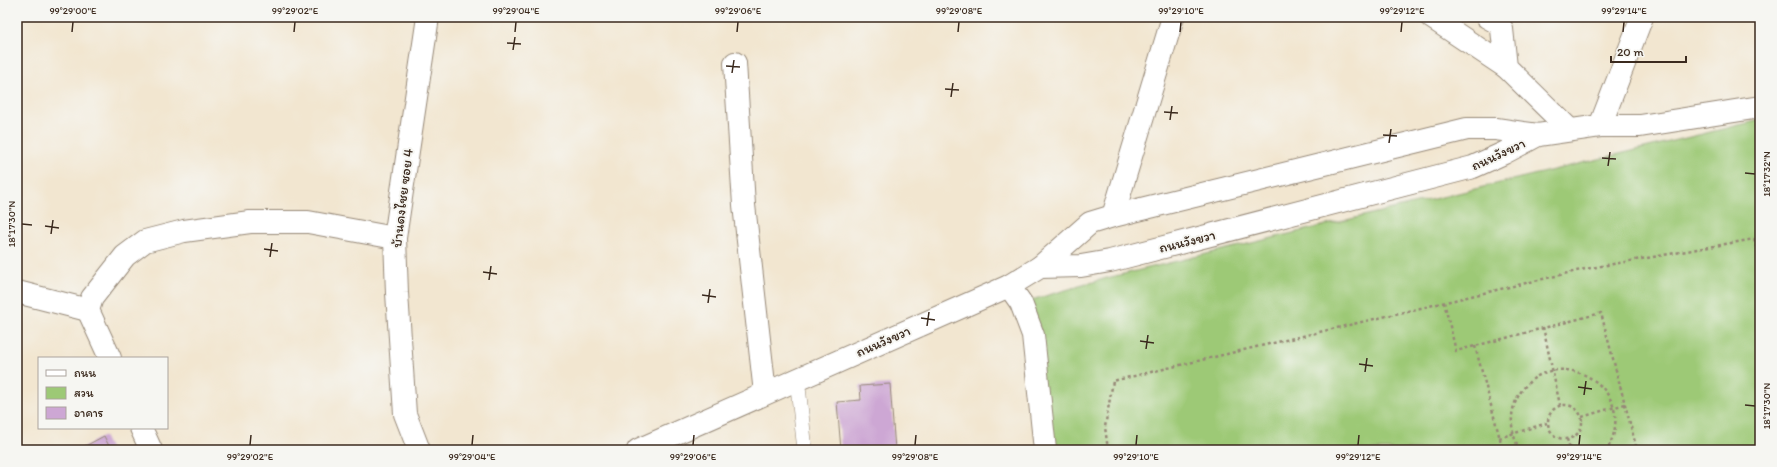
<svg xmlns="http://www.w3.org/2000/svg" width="1777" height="467" font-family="Itim,'Playpen Sans Thai',sans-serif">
<rect width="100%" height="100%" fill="#f6f6f2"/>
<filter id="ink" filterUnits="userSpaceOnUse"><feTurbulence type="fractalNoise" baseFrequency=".025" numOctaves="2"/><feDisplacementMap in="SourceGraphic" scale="8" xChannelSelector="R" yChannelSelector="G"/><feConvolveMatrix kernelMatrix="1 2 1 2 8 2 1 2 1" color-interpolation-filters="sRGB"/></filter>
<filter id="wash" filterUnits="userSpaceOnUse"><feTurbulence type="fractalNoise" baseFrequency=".012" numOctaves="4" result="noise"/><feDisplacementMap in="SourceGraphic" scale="16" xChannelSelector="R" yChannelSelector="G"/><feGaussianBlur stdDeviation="0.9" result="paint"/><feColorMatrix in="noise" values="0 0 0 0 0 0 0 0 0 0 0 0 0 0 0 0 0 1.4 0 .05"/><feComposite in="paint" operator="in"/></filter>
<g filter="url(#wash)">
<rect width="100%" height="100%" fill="#f2e6d0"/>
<polygon fill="#9dc976" stroke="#6c7a4a" points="1760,120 1760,450 1042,450 1021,303 1107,278"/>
<g id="blocks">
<g fill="#cda7d4">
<polygon points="890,384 895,450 841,450 837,402 861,400 860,386"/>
<polygon points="104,436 111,450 78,450"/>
</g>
</g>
</g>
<g filter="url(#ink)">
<use href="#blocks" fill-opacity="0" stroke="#968877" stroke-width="1"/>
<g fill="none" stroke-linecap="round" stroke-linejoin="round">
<defs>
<polyline id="lane" points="797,378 805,450"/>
<g id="street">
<polyline points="1431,17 1506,67"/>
<polyline points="1487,17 1498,23 1502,29 1506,67 1569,129"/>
<polyline points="735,63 744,205 765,393"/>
<polyline points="1600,126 1642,17"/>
<polyline points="1113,216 1173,17"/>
<polyline points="1009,286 1021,303 1033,335 1045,450"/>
<polyline points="17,292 88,310"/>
<polyline points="110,358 88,310 92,298 125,256 145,241 184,231 250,222 308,222 395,238"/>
<polyline points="141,428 151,450"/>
<polyline points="419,450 405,414 397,293 395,238 428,17"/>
</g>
<g id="secondary">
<polyline points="1040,267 1090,223 1113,216 1467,129 1496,129 1538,135"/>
<polyline points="638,450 1009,286 1040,267 1081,266 1110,261 1473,167 1504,153 1538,135 1600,126 1640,126 1760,107"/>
</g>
</defs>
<use href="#lane" stroke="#968877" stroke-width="16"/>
<use href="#street" stroke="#968877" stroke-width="24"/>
<use href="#secondary" stroke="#968877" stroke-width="24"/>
<g stroke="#968877" stroke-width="2.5" stroke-dasharray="3 3" stroke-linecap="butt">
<polyline points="1444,302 1456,351 1601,313 1637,450"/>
<polyline points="1543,327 1560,405"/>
<polyline points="1475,346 1503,450"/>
<circle cx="1565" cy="422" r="17"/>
<polyline points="1582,417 1625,404"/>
<polyline points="1499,438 1547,423"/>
<polyline points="1567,439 1570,450"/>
<polyline points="1108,450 1105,427 1113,381 1585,269 1754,239 1760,255"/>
<path d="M 1520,450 C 1512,437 1509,418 1515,403 C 1543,335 1645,382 1607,450"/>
</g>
<use href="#lane" stroke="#fff" stroke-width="15"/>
<use href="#street" stroke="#fff" stroke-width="22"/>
<use href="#secondary" stroke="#fff" stroke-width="22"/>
</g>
</g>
<path fill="none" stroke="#3b2a1e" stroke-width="1.5" d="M 72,32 L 73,22M 294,32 L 295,22M 515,32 L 516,22M 737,32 L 738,22M 958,32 L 959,22M 1180,32 L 1181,22M 1401,32 L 1402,22M 1623,32 L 1624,22M 507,43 L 521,44M 513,50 L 515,37M 726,66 L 740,67M 732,73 L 734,60M 945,89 L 959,90M 951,97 L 953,83M 1164,112 L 1178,113M 1170,120 L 1172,106M 1383,135 L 1397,136M 1389,143 L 1391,129M 1602,158 L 1616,159M 1608,166 L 1610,152M 1745,173 L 1755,174M 22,224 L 32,225M 45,226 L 59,228M 51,234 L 53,220M 264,249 L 278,251M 270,257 L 272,243M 483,272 L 497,274M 489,280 L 491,266M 702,295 L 716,297M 708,303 L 710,289M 921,318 L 935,320M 927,326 L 929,312M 1140,341 L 1154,343M 1146,349 L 1148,335M 1359,364 L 1373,366M 1365,372 L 1367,358M 1578,387 L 1592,389M 1584,395 L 1586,381M 1745,405 L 1755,406M 250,445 L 251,435M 472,445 L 473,435M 693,445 L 694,435M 915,445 L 916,435M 1136,445 L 1137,435M 1358,445 L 1359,435M 1579,445 L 1580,435"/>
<g text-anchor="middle" stroke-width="4" stroke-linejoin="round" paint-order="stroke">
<g font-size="14" fill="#3b2a1e" stroke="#f6f6f2">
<text transform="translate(1498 154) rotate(-25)" y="5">ถนนวังขวา</text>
<text transform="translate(402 198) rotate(-83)" y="5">บ้านดงไชย ซอย 4</text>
<text transform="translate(1187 241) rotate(-14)" y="5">ถนนวังขวา</text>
<text transform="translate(883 341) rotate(-24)" y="5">ถนนวังขวา</text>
</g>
</g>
<rect width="1777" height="467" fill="none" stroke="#f6f6f2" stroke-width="44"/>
<rect x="38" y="357" width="130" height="72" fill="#f6f6f2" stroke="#aba49d"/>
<rect x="46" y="370" width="20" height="6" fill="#ffffff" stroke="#aba49d"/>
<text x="74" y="377" font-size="12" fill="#3b2a1e">ถนน</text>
<rect x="46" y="387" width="20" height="12" fill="#9dc976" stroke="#aba49d"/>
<text x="74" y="397" font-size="12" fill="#3b2a1e">สวน</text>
<rect x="46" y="407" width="20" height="12" fill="#cda7d4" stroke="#aba49d"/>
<text x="74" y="417" font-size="12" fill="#3b2a1e">อาคาร</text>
<path d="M1611 56v6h75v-6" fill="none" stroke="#3b2a1e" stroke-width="2"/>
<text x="1617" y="56" font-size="12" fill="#3b2a1e" stroke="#f6f6f2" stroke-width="3" paint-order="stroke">20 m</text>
<rect x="22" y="22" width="1733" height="423" fill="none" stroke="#3b2a1e" stroke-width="1.5"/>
<g font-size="10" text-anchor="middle" fill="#3b2a1e">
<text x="73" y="14">99°29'00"E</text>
<text x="295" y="14">99°29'02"E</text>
<text x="516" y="14">99°29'04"E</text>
<text x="738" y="14">99°29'06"E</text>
<text x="959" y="14">99°29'08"E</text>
<text x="1181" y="14">99°29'10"E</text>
<text x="1402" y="14">99°29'12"E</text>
<text x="1624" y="14">99°29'14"E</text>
<text transform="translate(1766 174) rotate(-90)" y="4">18°17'32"N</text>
<text transform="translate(11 224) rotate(-90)" y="4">18°17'30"N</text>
<text transform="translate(1766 406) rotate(-90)" y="4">18°17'30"N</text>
<text x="250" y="460">99°29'02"E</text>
<text x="472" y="460">99°29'04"E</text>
<text x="693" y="460">99°29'06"E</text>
<text x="915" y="460">99°29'08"E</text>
<text x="1136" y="460">99°29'10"E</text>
<text x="1358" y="460">99°29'12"E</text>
<text x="1579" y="460">99°29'14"E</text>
</g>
</svg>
